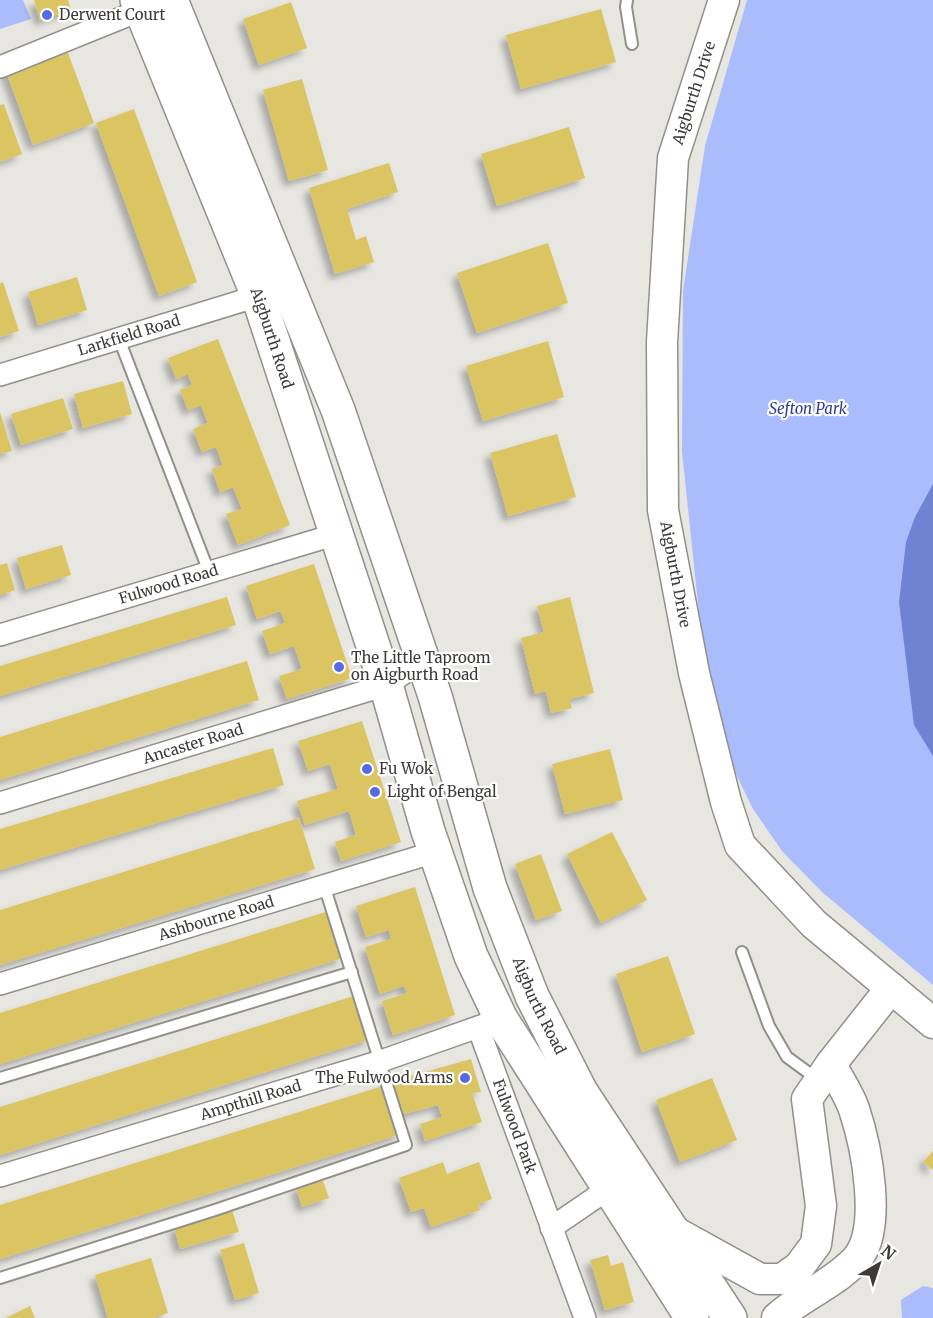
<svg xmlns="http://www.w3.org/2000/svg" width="933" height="1318" font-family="Merriweather,serif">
<defs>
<filter id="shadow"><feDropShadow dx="-5.5" dy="5.5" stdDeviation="3" flood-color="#0004"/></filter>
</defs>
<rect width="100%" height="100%" fill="#e7e6e1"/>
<g fill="#aabcfc">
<polygon points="0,0 23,0 31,19 0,29"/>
<polygon points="747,0 933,0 933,985 822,892 782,851 753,809 734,770 702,641 682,452 683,291 705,146"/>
<polygon points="923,1286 933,1288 933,1318 902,1318 901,1300"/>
</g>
<polygon fill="#7083d2" points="933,484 933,756 914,725 899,602 906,542 915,517"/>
<g fill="#dbc462" filter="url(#shadow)">
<polygon points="34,0 68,0 71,10 40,20"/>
<polygon points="291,2 307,48 259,65 243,19"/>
<polygon points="601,9 616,62 521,89 506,35"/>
<polygon points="68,53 94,123 33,145 4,66"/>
<polygon points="302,79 328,170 289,181 263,90"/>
<polygon points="4,104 22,154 0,162 0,105"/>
<polygon points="134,109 197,282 159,296 96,123"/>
<polygon points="569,127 585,178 497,206 481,154"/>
<polygon points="389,163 398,192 347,209 356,240 366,236 374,262 335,274 309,188"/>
<polygon points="548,243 568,303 477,333 457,273"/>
<polygon points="77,277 87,310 38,325 28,292"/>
<polygon points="3,282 19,331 0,337 0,283"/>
<polygon points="218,339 290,525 238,545 226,514 242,509 233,487 220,492 212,469 223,465 216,447 202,452 193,429 208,423 201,405 188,410 180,390 192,385 188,374 176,379 168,358"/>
<polygon points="548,341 564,397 483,421 466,366"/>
<polygon points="123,381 132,414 83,428 74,394"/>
<polygon points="63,398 73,429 21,445 11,414"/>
<polygon points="0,412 12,451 0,454"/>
<polygon points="557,434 576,497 508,516 490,453"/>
<polygon points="62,545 71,575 26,589 17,558"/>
<polygon points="7,563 15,590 0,595 0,565"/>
<polygon points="314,564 352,678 287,699 279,676 302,669 294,646 270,654 262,631 285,623 281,611 257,619 246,586"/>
<polygon points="227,597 236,625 0,696 0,666"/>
<polygon points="570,597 594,693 569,699 572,708 551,713 546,691 535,694 521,638 544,632 537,606"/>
<polygon points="247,661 259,700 0,780 0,737"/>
<polygon points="362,721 401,842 341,861 335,842 356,835 349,811 305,825 297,801 338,789 330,764 308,771 298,741"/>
<polygon points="273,748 284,785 0,870 0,829"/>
<polygon points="610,749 623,800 565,814 552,764"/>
<polygon points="299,818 315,869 0,965 0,910"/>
<polygon points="612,832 647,900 601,923 567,854"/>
<polygon points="541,854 562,911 536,920 515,864"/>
<polygon points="415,887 455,1015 393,1035 382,1001 407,993 404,986 380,994 365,947 391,939 389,930 366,937 356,906"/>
<polygon points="329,911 343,958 0,1064 0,1013"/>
<polygon points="668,956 695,1034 642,1052 616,974"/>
<polygon points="357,995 371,1039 0,1155 0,1107"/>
<polygon points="471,1059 481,1092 472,1093 482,1122 425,1141 420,1124 442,1117 438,1105 403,1114 393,1081"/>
<polygon points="712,1078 737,1140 680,1162 656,1100"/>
<polygon points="386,1085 401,1134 0,1259 0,1205"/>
<polygon points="933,1151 933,1170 923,1162"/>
<polygon points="443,1162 447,1174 479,1162 492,1199 478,1204 480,1210 431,1227 424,1208 411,1212 399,1178"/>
<polygon points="322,1178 329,1198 302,1207 296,1187"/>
<polygon points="232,1210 239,1232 180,1249 174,1227"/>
<polygon points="244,1243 259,1293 235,1300 220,1250"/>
<polygon points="608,1255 611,1266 623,1262 634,1302 605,1310 590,1260"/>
<polygon points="151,1258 168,1313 152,1318 108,1318 95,1275"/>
<polygon points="30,1306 35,1318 6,1318"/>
</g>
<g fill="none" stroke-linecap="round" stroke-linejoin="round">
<defs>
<g id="lane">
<polyline points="627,0 626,7 632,44"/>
<polyline points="119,339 209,572"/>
<polyline points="742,952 769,1026 787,1057 817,1079"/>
<polyline points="0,1078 352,972"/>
<polyline points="0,1278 215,1210 406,1145 324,885"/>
</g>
<g id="street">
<polyline points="0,67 141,10"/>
<path id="s1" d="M 0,375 L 258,296"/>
<path id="s2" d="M 0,635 L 337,534"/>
<path id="s3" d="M 0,803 L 386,685 L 423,661"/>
<path id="s4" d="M 0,984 L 435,852"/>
<path id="s5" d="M 478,1027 L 585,1318"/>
<path id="s6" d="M 0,1176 L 381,1061 L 501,1019"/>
<polyline points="551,1228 608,1189"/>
</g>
<g id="secondary">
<path id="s7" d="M 724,0 L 673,158 L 662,342 L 663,510 L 694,673 L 726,802 L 740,845 L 814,924 L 933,1023"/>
<polyline points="675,1232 760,1279 782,1279 799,1267 816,1244 821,1206 807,1099 831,1064 891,988"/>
<path d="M 777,1318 C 801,1296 832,1285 855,1261 C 884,1231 866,1145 854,1109 C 849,1094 838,1079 831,1064"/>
</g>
<g id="highway">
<path id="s8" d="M 137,0 L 258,296 L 386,685 L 428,831 L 471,956 L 501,1019 L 692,1318"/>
<path id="s9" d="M 171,0 L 338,410 L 435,696 L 490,888 L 532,996 L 581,1092 L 730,1318"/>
</g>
</defs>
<use href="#lane" stroke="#91908b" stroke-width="14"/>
<use href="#street" stroke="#91908b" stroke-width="24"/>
<use href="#secondary" stroke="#91908b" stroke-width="33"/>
<use href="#highway" stroke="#91908b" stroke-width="36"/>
<use href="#lane" stroke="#fff" stroke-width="10"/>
<use href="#street" stroke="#fff" stroke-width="21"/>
<use href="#secondary" stroke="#fff" stroke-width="30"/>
<use href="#highway" stroke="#fff" stroke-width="33"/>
</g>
<g fill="#566be1" stroke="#fff" stroke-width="2">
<circle cx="47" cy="15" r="6"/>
<circle cx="339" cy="667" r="6"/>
<circle cx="367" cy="769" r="6"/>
<circle cx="375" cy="792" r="6"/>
<circle cx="465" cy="1078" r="6"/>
</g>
<g text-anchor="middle" stroke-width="4.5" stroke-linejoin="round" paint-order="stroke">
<g font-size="15" fill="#3c3b39" stroke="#fff" text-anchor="start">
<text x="59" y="20">Derwent Court</text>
<text x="351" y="663">The Little Taproom<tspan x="351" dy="17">on Aigburth Road</tspan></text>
<text x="379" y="774">Fu Wok</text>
<text x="387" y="797">Light of Bengal</text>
<text x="453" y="1083" text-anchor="end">The Fulwood Arms</text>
</g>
<g font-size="15" fill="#3c3b39" stroke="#fff">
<text transform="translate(694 93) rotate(-72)" y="5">Aigburth Drive</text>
<text dy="5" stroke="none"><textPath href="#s1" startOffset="135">Larkfield Road</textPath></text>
<text dy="5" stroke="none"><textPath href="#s8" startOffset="364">Aigburth Road</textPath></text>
<text dy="5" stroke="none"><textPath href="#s7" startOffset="584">Aigburth Drive</textPath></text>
<text dy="5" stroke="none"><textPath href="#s2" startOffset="176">Fulwood Road</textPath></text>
<text dy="5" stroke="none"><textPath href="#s3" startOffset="202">Ancaster Road</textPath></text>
<text dy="5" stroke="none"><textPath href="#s4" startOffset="226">Ashbourne Road</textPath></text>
<text dy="5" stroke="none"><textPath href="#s9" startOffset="1072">Aigburth Road</textPath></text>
<text dy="5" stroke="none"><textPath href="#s6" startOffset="262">Ampthill Road</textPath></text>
<text dy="5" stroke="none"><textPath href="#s5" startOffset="106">Fulwood Park</textPath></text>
</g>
<g font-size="15" font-style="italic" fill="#2f3b98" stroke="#fff">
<text x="808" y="414">Sefton Park</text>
</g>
</g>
<g transform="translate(879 1264) rotate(39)" stroke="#ffffff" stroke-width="4.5" paint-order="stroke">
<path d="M0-4.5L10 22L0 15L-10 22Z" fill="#3c3b39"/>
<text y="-9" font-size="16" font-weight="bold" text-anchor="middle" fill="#3c3b39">N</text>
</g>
</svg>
